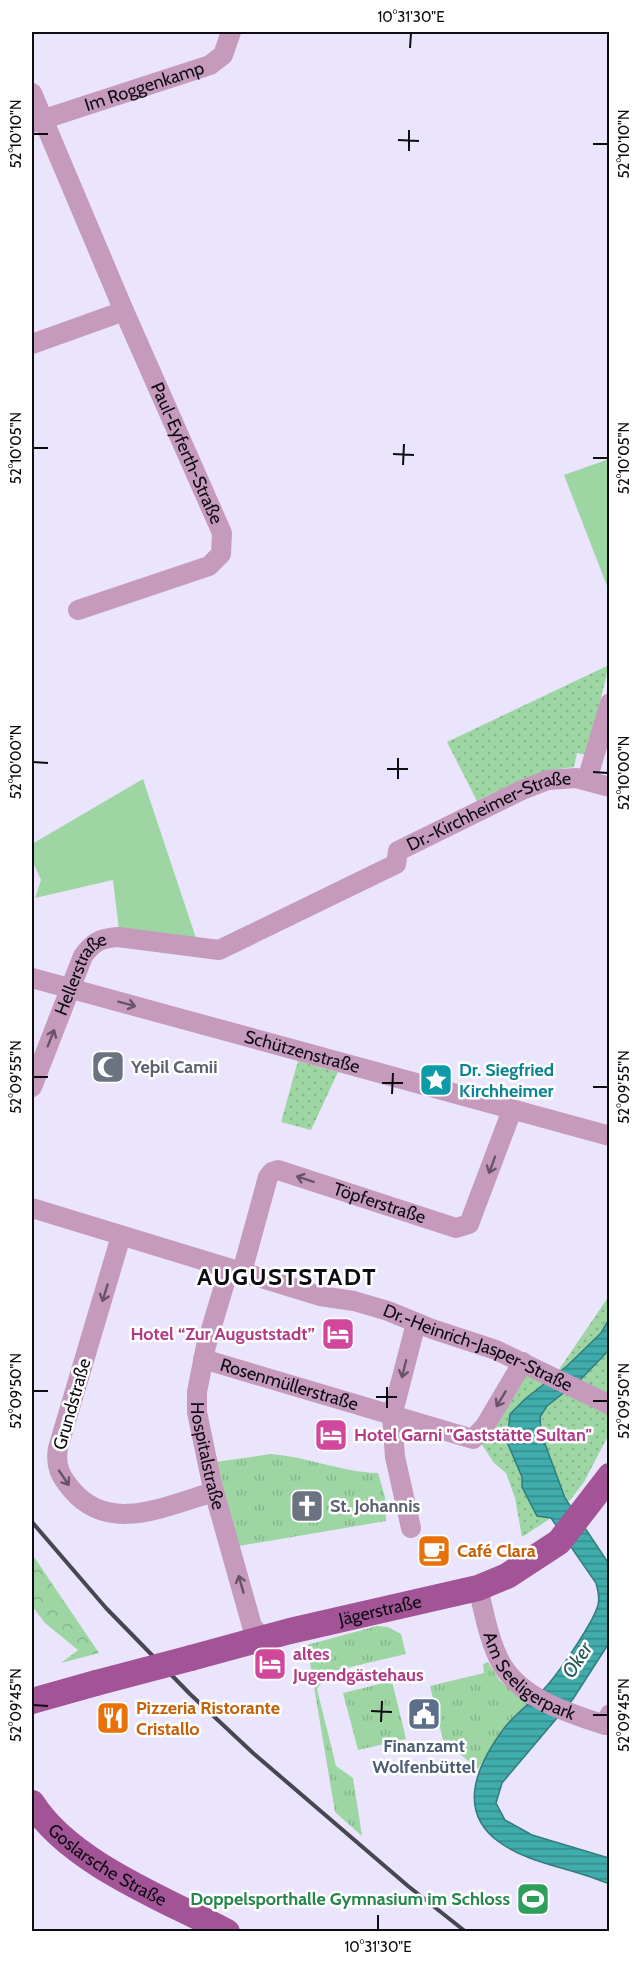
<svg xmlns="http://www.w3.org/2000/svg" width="641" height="1963" font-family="Cabin,sans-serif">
<defs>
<pattern id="grass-tufts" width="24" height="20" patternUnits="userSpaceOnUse" patternTransform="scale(1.5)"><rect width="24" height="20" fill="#9dd5a3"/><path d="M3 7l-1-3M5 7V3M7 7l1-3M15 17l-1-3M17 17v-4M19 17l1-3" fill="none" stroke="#86b68b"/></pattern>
<pattern id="forest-crowns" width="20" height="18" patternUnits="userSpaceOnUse" patternTransform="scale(1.5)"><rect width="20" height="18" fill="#9dd5a3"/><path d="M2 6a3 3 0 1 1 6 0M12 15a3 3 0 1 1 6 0" fill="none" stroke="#86b68b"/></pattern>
<pattern id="park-dots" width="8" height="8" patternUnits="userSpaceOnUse" patternTransform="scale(1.5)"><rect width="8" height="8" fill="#9dd5a3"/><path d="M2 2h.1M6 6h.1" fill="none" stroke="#86b68b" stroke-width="1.8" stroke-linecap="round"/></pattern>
<pattern id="water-rules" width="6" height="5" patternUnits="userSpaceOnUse" patternTransform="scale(1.5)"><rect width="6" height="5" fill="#40acac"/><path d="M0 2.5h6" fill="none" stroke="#348a8b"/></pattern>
</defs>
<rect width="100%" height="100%" fill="#eae5fc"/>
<g fill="url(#grass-tufts)">
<path d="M 271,1454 C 308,1457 341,1472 378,1473 L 385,1497 L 386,1521 L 233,1547 L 208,1463 Z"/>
<polygon points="377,1626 388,1627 401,1634 406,1654 329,1672 317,1689 336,1766 353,1778 362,1836 335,1812 307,1645"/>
<polygon points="488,1662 500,1681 529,1705 506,1726 478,1769 443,1740 430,1686 484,1673 483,1664"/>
<polygon points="392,1681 406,1739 358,1750 343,1693"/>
</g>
<polygon fill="url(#forest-crowns)" points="32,1554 99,1653 61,1663 78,1650 45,1623 32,1606"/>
<g fill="url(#park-dots)">
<path d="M 609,665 L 587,755 L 577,753 L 574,767 C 536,771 511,784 477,801 L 447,742 Z"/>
<polygon points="298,1061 338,1072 311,1130 281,1122"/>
<polygon points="609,1296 609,1434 584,1482 571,1499 551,1518 522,1537 515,1498 506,1473 494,1463 477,1437 519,1369 558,1371"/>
</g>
<g fill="#9dd5a3">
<polygon points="609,459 610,459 609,591 564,475"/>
<polygon points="143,779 197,941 119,930 113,880 35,898 41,880 32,860 32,844"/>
</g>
<path fill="url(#water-rules)" stroke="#317c7e" stroke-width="1.5" d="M 609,1319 L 609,1350 L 580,1380 L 547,1406 L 540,1417 L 541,1433 L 565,1498 L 609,1564 L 609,1643 L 573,1699 L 502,1783 L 496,1803 L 505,1820 L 532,1835 L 609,1858 L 609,1884 C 574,1868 531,1865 499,1842 C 455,1810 478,1763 505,1727 C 516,1713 532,1702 544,1689 C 558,1674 593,1623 598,1605 C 600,1597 598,1590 596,1583 L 551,1518 L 537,1516 L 522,1487 L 522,1477 L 507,1442 L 510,1414 L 525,1399 L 567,1366 L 601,1333 Z"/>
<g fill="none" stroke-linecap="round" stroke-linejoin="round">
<g stroke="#c59abd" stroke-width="20">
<path id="s1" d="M 32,93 L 124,311 L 222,533 L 221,554 L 209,566 L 78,610"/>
<path id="s2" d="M 32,123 L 210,65 L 223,55 L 231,32"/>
<polyline points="32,344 124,311"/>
<polyline points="587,780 610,703"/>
<path id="s3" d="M 32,978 L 610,1136"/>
<path id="s4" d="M 32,1087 L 83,956 C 93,942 101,938 118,937 L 219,950 L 396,864 L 398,851 L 522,790 L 548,780 L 576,778 L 610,787"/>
<path id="s5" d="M 32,1208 L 320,1296 L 354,1301 L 388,1311 L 432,1329 L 496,1350 L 610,1405"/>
<path d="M 121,1236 L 58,1448 C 55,1466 60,1476 72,1490 C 110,1535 167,1505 214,1492"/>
<path id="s6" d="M 229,1269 L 206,1346 L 197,1392 L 197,1412 L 212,1484 L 252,1626 L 262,1638"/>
<path id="s7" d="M 242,1272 L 268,1177 L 272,1172 L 278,1170 L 456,1228 L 469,1224 L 512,1110"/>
<path id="s8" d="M 203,1359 L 473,1439 L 485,1426 L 523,1362"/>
<polyline points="411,1528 395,1457 392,1416 416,1323"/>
<path id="s9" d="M 478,1588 C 484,1612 489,1641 501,1663 C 521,1699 569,1713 605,1725 L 610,1714"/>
</g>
<g stroke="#a25497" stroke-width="26">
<path id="s10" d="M 191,1658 L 290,1631 L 478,1588 L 507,1576 L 559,1542 L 610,1476"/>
<polyline points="32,1701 96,1683"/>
<path id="s11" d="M 32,1803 C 70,1863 165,1899 227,1932"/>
</g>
<polyline stroke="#484651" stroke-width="4" points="32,1522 106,1608 190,1694 253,1753 408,1886 466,1932"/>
<polyline stroke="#a25497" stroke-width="26" points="96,1683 191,1658"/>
</g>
<defs><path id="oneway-shaft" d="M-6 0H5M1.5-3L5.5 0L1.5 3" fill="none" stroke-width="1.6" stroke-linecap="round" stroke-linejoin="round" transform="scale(1.5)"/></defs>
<g stroke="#695368">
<use href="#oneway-shaft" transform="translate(127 1004) rotate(15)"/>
<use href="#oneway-shaft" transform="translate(51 1038) rotate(-68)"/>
<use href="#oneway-shaft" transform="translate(492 1165) rotate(110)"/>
<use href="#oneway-shaft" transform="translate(305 1179) rotate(-162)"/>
<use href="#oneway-shaft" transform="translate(105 1293) rotate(107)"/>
<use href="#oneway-shaft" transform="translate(404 1369) rotate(104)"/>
<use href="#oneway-shaft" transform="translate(501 1399) rotate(121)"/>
<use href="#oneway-shaft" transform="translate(64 1478) rotate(56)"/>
<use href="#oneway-shaft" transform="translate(241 1584) rotate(-106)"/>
</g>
<path fill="none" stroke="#0d0c13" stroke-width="2" d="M 410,48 L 411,33M 33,134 L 48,134M 398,140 L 419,141M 593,144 L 608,144M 409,151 L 409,130M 33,448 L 48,448M 393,454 L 414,455M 593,458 L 608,458M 403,465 L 404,444M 33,762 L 48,763M 387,769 L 408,769M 593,772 L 608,773M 398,779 L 398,758M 33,1077 L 48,1077M 382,1083 L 403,1083M 593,1087 L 608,1087M 392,1094 L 393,1073M 33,1391 L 48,1391M 376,1397 L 397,1397M 593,1401 L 608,1401M 387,1408 L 387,1387M 33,1705 L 48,1706M 371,1711 L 392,1712M 593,1715 L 608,1715M 381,1722 L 382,1701M 378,1930 L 378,1915"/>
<defs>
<symbol id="mosque-square" viewBox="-11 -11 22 22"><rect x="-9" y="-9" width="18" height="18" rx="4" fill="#6b7280" stroke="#fff"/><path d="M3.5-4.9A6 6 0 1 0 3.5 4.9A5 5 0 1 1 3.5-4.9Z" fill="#fff"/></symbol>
<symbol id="sight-square" viewBox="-11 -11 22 22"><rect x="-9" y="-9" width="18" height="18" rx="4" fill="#0f9aa8" stroke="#fff"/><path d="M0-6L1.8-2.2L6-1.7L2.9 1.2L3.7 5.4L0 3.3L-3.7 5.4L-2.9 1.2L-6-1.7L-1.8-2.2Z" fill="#fff"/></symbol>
<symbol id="hotel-square" viewBox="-11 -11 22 22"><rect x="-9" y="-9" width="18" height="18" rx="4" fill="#d1479c" stroke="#fff"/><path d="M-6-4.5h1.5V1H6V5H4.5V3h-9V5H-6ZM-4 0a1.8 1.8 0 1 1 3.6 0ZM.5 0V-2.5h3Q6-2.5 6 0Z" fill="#fff"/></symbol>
<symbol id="church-square" viewBox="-11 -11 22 22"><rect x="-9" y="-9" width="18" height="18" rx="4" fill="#6b7280" stroke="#fff"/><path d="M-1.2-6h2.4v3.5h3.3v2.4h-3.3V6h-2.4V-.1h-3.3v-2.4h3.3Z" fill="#fff"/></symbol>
<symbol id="cafe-square" viewBox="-11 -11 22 22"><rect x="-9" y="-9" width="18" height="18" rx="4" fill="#e8710a" stroke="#fff"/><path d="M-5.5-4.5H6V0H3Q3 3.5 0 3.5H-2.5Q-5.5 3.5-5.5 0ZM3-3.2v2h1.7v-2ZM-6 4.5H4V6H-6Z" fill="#fff"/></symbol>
<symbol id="civic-square" viewBox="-11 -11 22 22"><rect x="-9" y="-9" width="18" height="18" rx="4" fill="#5c6f8a" stroke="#fff"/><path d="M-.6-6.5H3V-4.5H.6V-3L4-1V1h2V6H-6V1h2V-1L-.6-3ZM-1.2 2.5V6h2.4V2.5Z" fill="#fff"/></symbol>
<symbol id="restaurant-square" viewBox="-11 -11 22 22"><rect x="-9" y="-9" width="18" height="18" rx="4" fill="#e8710a" stroke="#fff"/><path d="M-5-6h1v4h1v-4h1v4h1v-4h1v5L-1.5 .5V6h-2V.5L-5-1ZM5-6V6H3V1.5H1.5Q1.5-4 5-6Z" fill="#fff"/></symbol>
<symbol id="stadium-square" viewBox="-11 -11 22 22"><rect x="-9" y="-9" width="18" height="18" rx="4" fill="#2e9e5b" stroke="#fff"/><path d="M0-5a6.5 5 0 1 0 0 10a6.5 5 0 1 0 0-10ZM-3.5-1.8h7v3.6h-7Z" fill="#fff"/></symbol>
</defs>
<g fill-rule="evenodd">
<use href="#mosque-square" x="89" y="1048" width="38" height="38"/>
<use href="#sight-square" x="417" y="1061" width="38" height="38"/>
<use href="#hotel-square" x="319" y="1315" width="38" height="38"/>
<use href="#hotel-square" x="312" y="1416" width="38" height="38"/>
<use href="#church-square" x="288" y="1487" width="38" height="38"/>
<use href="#cafe-square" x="415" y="1532" width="38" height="38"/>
<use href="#hotel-square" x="251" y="1645" width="38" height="38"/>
<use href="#civic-square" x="405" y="1695" width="38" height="38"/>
<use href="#restaurant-square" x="94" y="1699" width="38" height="38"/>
<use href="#stadium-square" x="514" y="1880" width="38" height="38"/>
</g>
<g text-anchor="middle" stroke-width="5" stroke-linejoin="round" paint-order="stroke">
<g font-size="18" fill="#0d0c13" stroke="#fff">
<text dy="6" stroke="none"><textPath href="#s2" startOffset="118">Im Roggenkamp</textPath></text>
<text dy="6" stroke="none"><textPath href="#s1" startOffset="392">Paul-Eyferth-Straße</textPath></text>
<text dy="6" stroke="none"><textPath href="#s4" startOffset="594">Dr.-Kirchheimer-Straße</textPath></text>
<text dy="6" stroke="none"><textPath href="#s4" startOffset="124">Hellerstraße</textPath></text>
<text dy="6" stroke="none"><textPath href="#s3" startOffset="280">Schützenstraße</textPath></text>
<text dy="6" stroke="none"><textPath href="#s7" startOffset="218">Töpferstraße</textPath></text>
<text dy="6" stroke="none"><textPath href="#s5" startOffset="468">Dr.-Heinrich-Jasper-Straße</textPath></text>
<text dy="6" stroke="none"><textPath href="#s8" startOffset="90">Rosenmüllerstraße</textPath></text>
<text transform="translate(72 1404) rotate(-74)" y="6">Grundstraße</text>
<text dy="6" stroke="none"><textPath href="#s6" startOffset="192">Hospitalstraße</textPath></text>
<text dy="6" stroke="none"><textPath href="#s10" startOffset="195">Jägerstraße</textPath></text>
<text dy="6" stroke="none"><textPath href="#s9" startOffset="108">Am Seeligerpark</textPath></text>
<text dy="6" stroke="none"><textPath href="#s11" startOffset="99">Goslarsche Straße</textPath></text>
</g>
<g font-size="18" font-weight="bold" fill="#5b616d" stroke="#fff" text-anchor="start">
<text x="131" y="1073">Yeþil Camii</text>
<text x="330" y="1512">St. Johannis</text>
</g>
<g font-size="18" font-weight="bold" fill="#0d838f" stroke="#fff" text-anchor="start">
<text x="459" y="1076">Dr. Siegfried<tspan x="459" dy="21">Kirchheimer</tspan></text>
</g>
<g font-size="18" font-weight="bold" fill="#b23c85" stroke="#fff" text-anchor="start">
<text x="315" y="1340" text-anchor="end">Hotel “Zur Auguststadt”</text>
<text x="354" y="1441">Hotel Garni "Gaststätte Sultan"</text>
<text x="293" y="1660">altes<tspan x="293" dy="21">Jugendgästehaus</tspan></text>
</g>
<g font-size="18" font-weight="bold" fill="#c56008" stroke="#fff" text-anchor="start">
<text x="457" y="1557">Café Clara</text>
<text x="136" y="1714">Pizzeria Ristorante<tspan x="136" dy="21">Cristallo</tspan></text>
</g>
<g font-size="18" font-weight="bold" fill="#4e5e75" stroke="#fff">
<text x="424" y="1752">Finanzamt<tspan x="424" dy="21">Wolfenbüttel</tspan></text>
</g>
<g font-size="18" font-weight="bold" fill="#27864d" stroke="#fff" text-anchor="end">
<text x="510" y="1905">Doppelsporthalle Gymnasium im Schloss</text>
</g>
<g font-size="20" font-style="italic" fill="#2b5959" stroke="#fff">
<text transform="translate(577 1660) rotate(-57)" y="7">Oker</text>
</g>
<g font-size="24" font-weight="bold" letter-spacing="1.5" fill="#0d0c13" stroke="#fff">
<text x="287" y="1285">AUGUSTSTADT</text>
</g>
</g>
<rect width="641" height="1963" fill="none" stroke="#ffffff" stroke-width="66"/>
<rect x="33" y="33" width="575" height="1897" fill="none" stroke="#0d0c13" stroke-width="2"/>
<g font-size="15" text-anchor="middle" fill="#0d0c13">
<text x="411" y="22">10°31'30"E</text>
<text transform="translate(16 134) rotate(-90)" y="5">52°10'10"N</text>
<text transform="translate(624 144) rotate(-90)" y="5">52°10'10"N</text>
<text transform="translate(16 448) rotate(-90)" y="5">52°10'05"N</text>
<text transform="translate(624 458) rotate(-90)" y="5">52°10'05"N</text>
<text transform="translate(16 762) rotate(-90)" y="5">52°10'00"N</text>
<text transform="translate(624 773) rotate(-90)" y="5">52°10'00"N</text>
<text transform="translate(16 1077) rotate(-90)" y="5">52°09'55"N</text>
<text transform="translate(624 1087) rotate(-90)" y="5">52°09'55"N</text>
<text transform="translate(16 1391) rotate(-90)" y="5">52°09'50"N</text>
<text transform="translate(624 1401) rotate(-90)" y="5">52°09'50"N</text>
<text transform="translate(16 1705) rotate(-90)" y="5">52°09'45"N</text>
<text transform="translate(624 1715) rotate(-90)" y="5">52°09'45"N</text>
<text x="378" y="1952">10°31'30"E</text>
</g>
</svg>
